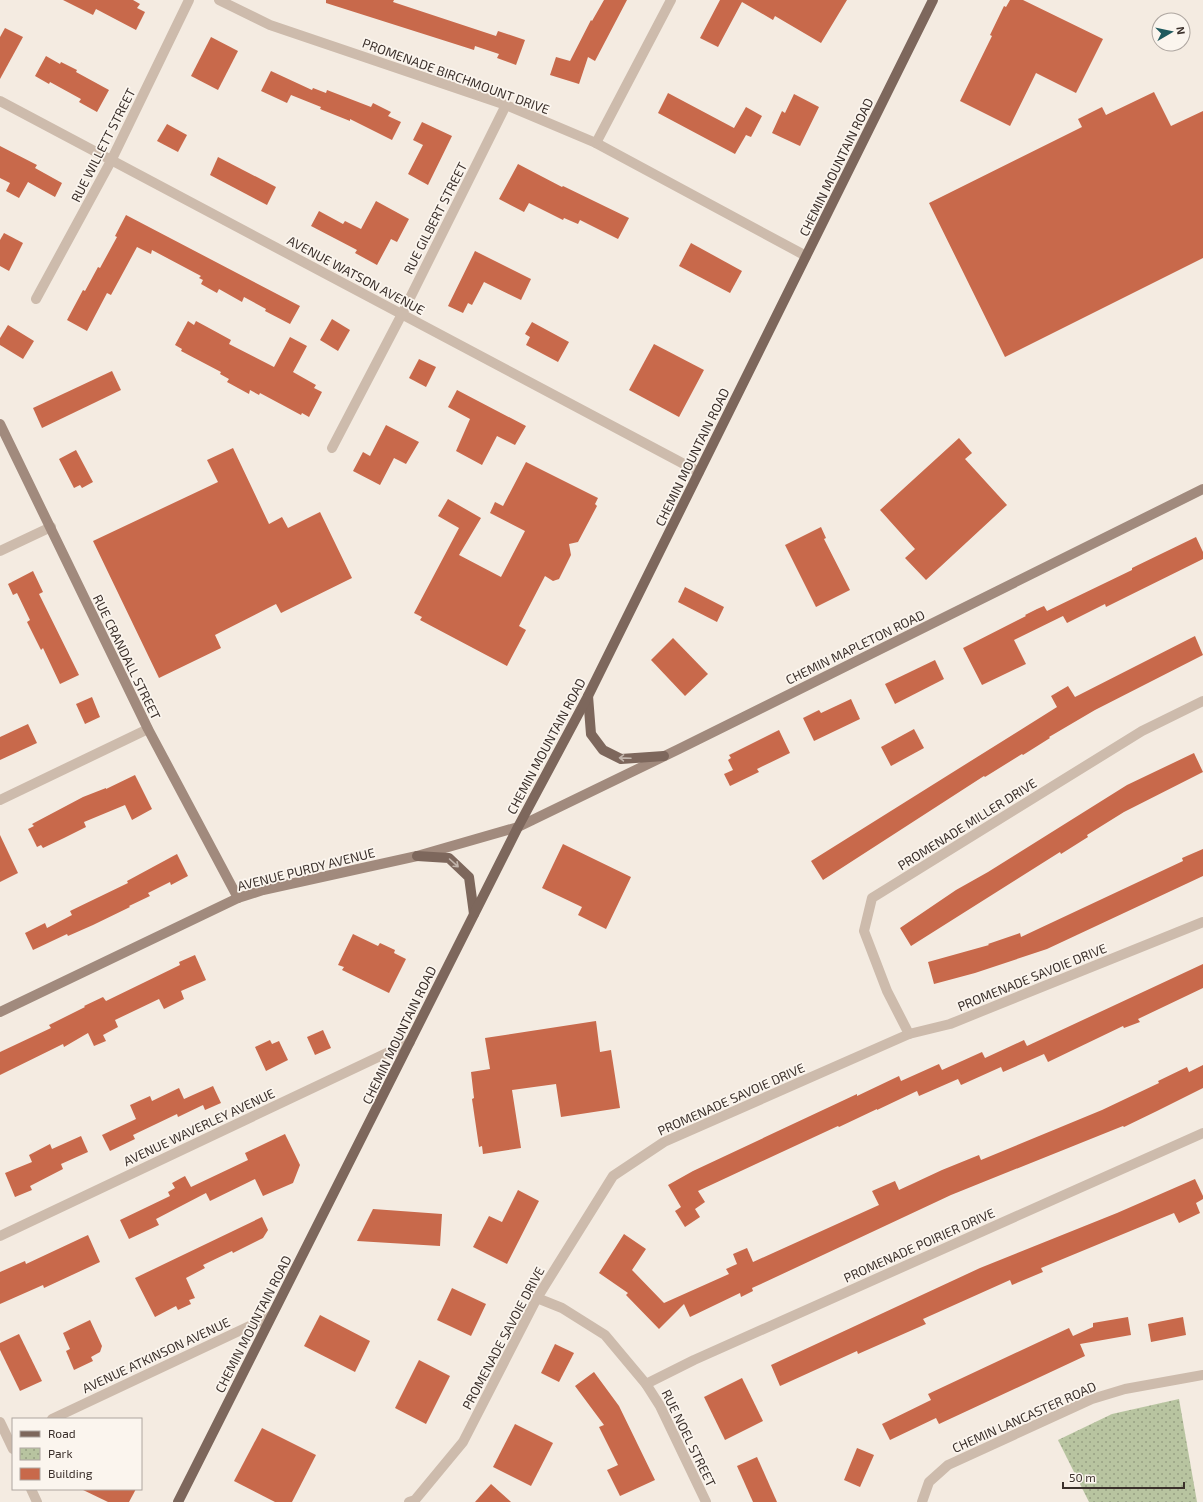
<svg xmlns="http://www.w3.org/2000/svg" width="1203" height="1502" font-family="'Exo 2',sans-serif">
<defs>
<pattern id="park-dots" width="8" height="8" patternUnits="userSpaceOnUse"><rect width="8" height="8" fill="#b8c4a0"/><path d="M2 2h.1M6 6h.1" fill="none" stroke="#97a083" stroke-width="1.8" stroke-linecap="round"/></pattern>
</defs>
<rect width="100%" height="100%" fill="#f4ebe1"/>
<polygon fill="url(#park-dots)" points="1179,1399 1197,1502 1089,1502 1058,1440 1112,1414"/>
<g fill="#c8694b">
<polygon points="63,0 133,0 140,4 137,8 145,12 136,30 96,9 93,15"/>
<polygon points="326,0 394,0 393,2 496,36 498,31 525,40 516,65 497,58 499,54 475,46 474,50 326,3"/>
<polygon points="604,0 627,0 595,61 588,57 579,84 550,75 556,57 570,61 591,20 592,21"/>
<polygon points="720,0 847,0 821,43 775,16 773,20 742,2 718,47 700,38"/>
<polygon points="1010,0 1023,0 1103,39 1076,93 1036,73 1010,126 960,101 992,36 990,35 1004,6 1006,7"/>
<polygon points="5,28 23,37 0,79 0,37"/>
<polygon points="211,37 238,51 218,90 191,76"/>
<polygon points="46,56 60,64 61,62 77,70 76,72 109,90 97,112 79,102 81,99 50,82 49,84 35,76"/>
<polygon points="271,71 312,90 313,88 326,93 327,90 371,107 373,103 391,112 388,116 401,122 392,140 350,119 350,121 320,109 321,107 291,95 287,103 261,91"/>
<polygon points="1154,92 1171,126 1203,111 1203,258 1005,357 929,203 1082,127 1078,119 1102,107 1106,115"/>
<polygon points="668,93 734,128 746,107 762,116 751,137 746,135 735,154 658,113"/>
<polygon points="794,94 819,107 800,146 772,133 782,111 785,113"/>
<polygon points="422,122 452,136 428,185 408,174 423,145 413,140"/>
<polygon points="167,124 187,135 178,152 157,141"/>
<polygon points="0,146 37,165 35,168 62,183 55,197 28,182 19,198 6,191 10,183 0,178"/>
<polygon points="218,157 276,187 267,205 210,175"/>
<polygon points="518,164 562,187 563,186 629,218 618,239 580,220 578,224 564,218 563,220 529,203 524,212 499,199"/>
<polygon points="376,201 409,219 397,242 391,239 377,265 355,253 357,250 311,226 319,211 343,224 345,221 361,229"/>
<polygon points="126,215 300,306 290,324 265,311 266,309 244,297 242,302 219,289 217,293 201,284 203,280 199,278 201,276 152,250 151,254 137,247 111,295 107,293 87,331 67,320 83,290 85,291 98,267 100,268 117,237 115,236"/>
<polygon points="4,233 23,243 9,271 0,266 0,240"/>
<polygon points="691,243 742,271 730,293 679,266"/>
<polygon points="475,251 531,279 521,300 484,282 472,305 468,303 463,313 448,306"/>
<polygon points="332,319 350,330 338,351 320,340"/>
<polygon points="188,321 194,325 196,321 209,328 231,340 229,344 274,367 290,337 307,346 293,372 316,385 314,388 322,392 309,417 302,413 301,415 260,393 259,395 250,390 249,394 227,382 229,379 220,374 221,372 181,351 182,349 175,345"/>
<polygon points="532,322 569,342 558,362 526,345 530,337 525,334"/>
<polygon points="8,325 34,341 23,359 0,345 0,338"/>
<polygon points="654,344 704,370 679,417 629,390"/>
<polygon points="419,359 436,367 426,387 409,378"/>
<polygon points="112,371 121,390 42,428 33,408"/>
<polygon points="457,390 526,426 515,445 497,436 482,465 456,451 470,419 448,407"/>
<polygon points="386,425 419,442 406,464 394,458 380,485 353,471 363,452 370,456"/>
<polygon points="959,438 972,453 965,459 1007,505 926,580 905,558 915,549 880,510"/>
<polygon points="233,448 269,524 282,517 288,528 320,512 352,578 281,613 276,604 215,635 221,648 159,678 93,541 218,482 207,460"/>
<polygon points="76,450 93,482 82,488 80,485 74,488 59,459"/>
<polygon points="526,462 598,498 595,504 597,506 578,542 569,544 571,555 559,579 553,581 545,576 519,626 526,630 507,666 420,620 422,617 414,613 459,528 438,516 448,499 481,518 459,555 501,577 525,531 490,513 495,502 503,506"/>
<polygon points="821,527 826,538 824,539 850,590 816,607 785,545"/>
<polygon points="1196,537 1203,552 1203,559 1106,607 1105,604 1067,623 1063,616 1014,640 1026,664 982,685 963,648 1026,616 1025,615 1037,609 1044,606 1047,611 1132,570 1132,568"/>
<polygon points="33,571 43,592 39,594 79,675 60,684 43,648 41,650 27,622 30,620 17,593 13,595 8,584"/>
<polygon points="685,587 724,607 717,622 678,602"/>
<polygon points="1195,636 1203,655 1095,710 1049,737 1050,738 1023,755 1022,754 985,777 984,776 823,880 811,861 1057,707 1051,696 1068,686 1075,697"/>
<polygon points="673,638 708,674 685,696 651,660"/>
<polygon points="935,660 944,679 895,704 885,684"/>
<polygon points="92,697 100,717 85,724 76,704"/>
<polygon points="851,699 860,719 814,741 803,718 819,710 821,713"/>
<polygon points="28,724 37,743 0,760 0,737"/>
<polygon points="914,729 924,748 891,766 881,747"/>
<polygon points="779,730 790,753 757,769 759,772 730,786 724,774 733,770 728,760 731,758 729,755"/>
<polygon points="1194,753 1203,772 1124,812 1087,835 1088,837 1061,854 1060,852 911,946 900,928 956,890 988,872 1127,785"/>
<polygon points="135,775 152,809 132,820 125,805 84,822 86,827 64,838 43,848 41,845 37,847 28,829 34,826 32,824 83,797 106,788 106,789"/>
<polygon points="0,835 18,873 0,882"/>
<polygon points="563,844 631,877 606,929 578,915 582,907 542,888"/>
<polygon points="1203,849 1203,876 1047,949 975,973 934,984 928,962 989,945 988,944 1020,933 1021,937 1183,861 1182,858"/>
<polygon points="177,854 188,876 171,885 170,882 148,893 150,896 129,906 130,907 93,925 68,936 67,934 33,950 25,933 45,923 47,928 72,915 70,911 128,883 127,881"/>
<polygon points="353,934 378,946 380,943 395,950 394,953 406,959 389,993 342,970 344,967 338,965"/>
<polygon points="195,955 206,980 181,991 184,999 164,1009 159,999 115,1020 118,1027 103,1035 106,1041 94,1046 88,1033 64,1047 63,1044 0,1075 0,1052 51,1028 49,1025 85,1007 84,1006 103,997 106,1001 180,965 179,962"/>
<polygon points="1203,964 1203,988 1138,1019 1140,1022 1124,1028 1123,1026 1048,1062 1044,1054 1003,1072 1001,1067 961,1085 958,1079 919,1096 917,1091 877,1110 877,1109 839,1127 838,1126 698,1191 705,1202 695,1209 700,1217 685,1227 675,1211 681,1207 668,1185 693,1171 857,1094 857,1096 899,1076 901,1081 939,1064 942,1070 982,1052 985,1058 1024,1040 1027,1046"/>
<polygon points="596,1021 600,1052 611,1050 620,1108 561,1117 556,1084 512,1090 521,1148 483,1154 482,1146 479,1147 472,1099 474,1098 471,1072 490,1069 485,1038"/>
<polygon points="323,1030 331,1048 315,1055 307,1037"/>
<polygon points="270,1040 272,1044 279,1041 288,1060 266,1071 255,1047"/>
<polygon points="1203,1065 1203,1088 1157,1111 1124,1127 1123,1126 951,1195 761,1284 752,1288 753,1291 741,1297 740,1293 690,1317 684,1304 659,1329 626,1295 628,1293 599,1273 624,1234 646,1249 632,1270 664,1303 729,1274 726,1269 737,1264 733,1254 747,1248 753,1262 879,1205 872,1191 895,1181 899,1190 942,1170 979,1155 981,1160 1102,1110 1159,1083 1158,1081 1187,1067 1189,1072"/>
<polygon points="213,1086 221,1103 205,1110 203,1105 178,1117 177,1114 133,1135 135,1139 110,1151 102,1135 136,1119 130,1105 150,1096 152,1101 179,1088 184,1099"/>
<polygon points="285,1134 300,1165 293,1183 263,1196 255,1179 210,1201 206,1193 156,1219 159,1225 129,1239 120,1220 170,1196 168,1192 175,1188 172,1183 185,1176 191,1187 248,1160 245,1153"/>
<polygon points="81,1136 88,1152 61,1164 63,1169 30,1186 32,1190 15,1197 5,1173 32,1162 29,1155 50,1144 52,1149"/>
<polygon points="1195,1179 1203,1196 1203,1199 1196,1203 1200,1213 1179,1223 1174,1213 1041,1268 1043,1272 1012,1285 1010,1280 923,1319 926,1324 858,1354 857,1351 780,1386 771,1365 980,1268 1117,1213"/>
<polygon points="518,1190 539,1201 507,1264 473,1247 489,1216 502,1222"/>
<polygon points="373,1209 442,1214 440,1246 357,1241"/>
<polygon points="262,1217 268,1230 263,1238 233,1253 232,1251 203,1265 205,1268 186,1278 195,1298 189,1300 191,1304 178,1310 176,1306 155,1317 135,1278"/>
<polygon points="88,1235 100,1262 44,1288 43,1285 0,1304 0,1272 25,1261 26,1264"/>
<polygon points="452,1288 486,1304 471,1336 437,1320"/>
<polygon points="320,1315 370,1341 355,1372 304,1346"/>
<polygon points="1128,1317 1131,1335 1080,1344 1085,1356 939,1424 936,1418 890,1440 882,1424 931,1400 928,1394 1069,1328 1073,1336 1093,1327 1093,1323"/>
<polygon points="1183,1317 1186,1335 1151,1342 1148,1324"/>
<polygon points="90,1320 102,1346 100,1352 91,1357 93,1361 74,1370 66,1351 70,1349 63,1333"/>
<polygon points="19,1334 42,1381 20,1391 0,1350 0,1343"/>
<polygon points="555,1344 574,1353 559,1382 541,1373"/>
<polygon points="419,1360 450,1376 426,1424 395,1408"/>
<polygon points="594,1372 619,1406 655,1480 620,1496 607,1470 618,1465 599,1427 604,1425 575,1386"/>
<polygon points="742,1378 763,1421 725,1440 704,1397"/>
<polygon points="515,1424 553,1443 531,1486 493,1467"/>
<polygon points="262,1428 316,1455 292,1502 275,1502 234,1481"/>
<polygon points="857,1448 874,1455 860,1487 844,1480"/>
<polygon points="757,1457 777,1502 753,1502 737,1466"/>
<polygon points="491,1484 511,1502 475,1502"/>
<polygon points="81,1489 136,1489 129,1502 108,1502"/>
</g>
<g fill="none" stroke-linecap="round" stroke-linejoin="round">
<g stroke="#cdbbac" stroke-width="10">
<polyline points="219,0 270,25 506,105 596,143 806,256"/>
<polyline points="0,101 699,472"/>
<polyline points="596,143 671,0"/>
<polyline points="36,299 111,161 189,0"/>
<polyline points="332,448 402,314 506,105"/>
<polyline points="0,551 51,527"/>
<polyline points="0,800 148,729"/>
<polyline points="909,1034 887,991 864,931 872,898 1142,731 1203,701"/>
<polyline points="0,1236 410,1042"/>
<polyline points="537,1298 562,1308 605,1335 646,1384 660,1406 706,1502"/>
<polyline points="646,1384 694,1360 1203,1133"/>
<polyline points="52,1419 271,1316"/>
<polyline points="0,1422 13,1449"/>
<polyline points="31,1489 37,1502"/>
<polyline points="409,1502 415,1500 463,1442 537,1298 613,1176 664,1142 909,1034 950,1024 1203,922"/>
<polyline points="922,1502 929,1482 948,1465 1092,1399 1125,1389 1203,1375"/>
</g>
<g stroke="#a18a7d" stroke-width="10">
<polyline points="0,424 148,729 238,898"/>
<polyline points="0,1012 238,898 263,890 417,856 518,827 679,749 1203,489"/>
</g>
<g stroke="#7d675c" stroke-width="10">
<polyline points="588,696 591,734 603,750 621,759 664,756"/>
<polyline points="417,856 449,858 469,877 474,914"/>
<polyline points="178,1502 518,827 588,696 933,0"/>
</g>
</g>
<defs><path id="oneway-shaft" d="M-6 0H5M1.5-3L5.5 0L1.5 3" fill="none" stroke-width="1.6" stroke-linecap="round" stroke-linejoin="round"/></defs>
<g stroke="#c2b5ac">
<use href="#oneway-shaft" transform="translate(625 758) rotate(-178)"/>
<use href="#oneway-shaft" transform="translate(454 863) rotate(42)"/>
</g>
<g text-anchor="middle" stroke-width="3.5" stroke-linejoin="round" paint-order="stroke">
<g font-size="13" fill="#3b302b" stroke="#fbf5ee">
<text transform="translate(456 76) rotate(20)" y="5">PROMENADE BIRCHMOUNT DRIVE</text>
<text transform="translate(103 145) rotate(-63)" y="5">RUE WILLETT STREET</text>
<text transform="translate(836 167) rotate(-64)" y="5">CHEMIN MOUNTAIN ROAD</text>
<text transform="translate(435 218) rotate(-63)" y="5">RUE GILBERT STREET</text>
<text transform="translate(356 275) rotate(28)" y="5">AVENUE WATSON AVENUE</text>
<text transform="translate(692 457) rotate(-64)" y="5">CHEMIN MOUNTAIN ROAD</text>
<text transform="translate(855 647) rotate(-26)" y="5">CHEMIN MAPLETON ROAD</text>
<text transform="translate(127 657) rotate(64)" y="5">RUE CRANDALL STREET</text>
<text transform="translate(546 746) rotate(-62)" y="5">CHEMIN MOUNTAIN ROAD</text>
<text transform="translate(967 824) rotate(-32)" y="5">PROMENADE MILLER DRIVE</text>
<text transform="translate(306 869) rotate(-14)" y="5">AVENUE PURDY AVENUE</text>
<text transform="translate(1032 977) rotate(-22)" y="5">PROMENADE SAVOIE DRIVE</text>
<text transform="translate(399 1035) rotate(-64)" y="5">CHEMIN MOUNTAIN ROAD</text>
<text transform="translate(731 1099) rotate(-24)" y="5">PROMENADE SAVOIE DRIVE</text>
<text transform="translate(199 1127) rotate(-25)" y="5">AVENUE WAVERLEY AVENUE</text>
<text transform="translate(919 1245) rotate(-24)" y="5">PROMENADE POIRIER DRIVE</text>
<text transform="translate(253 1324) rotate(-63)" y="5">CHEMIN MOUNTAIN ROAD</text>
<text transform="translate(503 1338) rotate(-62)" y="5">PROMENADE SAVOIE DRIVE</text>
<text transform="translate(156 1355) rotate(-25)" y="5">AVENUE ATKINSON AVENUE</text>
<text transform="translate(1024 1417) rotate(-24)" y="5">CHEMIN LANCASTER ROAD</text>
<text transform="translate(689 1438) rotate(64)" y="5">RUE NOEL STREET</text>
</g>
</g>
<rect x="12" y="1418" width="130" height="72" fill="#fbf5ee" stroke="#aea6a0"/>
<rect x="20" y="1431" width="20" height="6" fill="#7d675c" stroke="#aea6a0"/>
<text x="48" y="1438" font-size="12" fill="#3b302b">Road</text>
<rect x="20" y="1448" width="20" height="12" fill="url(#park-dots)" stroke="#aea6a0"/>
<text x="48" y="1458" font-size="12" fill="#3b302b">Park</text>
<rect x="20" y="1468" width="20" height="12" fill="#c8694b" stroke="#aea6a0"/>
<text x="48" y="1478" font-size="12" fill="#3b302b">Building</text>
<g transform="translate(1171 32) rotate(81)"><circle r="19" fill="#fbf5ee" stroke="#aea6a0"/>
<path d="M0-3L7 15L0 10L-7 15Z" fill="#1f5a5e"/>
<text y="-6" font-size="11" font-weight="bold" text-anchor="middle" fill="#3b302b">N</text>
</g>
<path d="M1063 1482v6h121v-6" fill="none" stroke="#3b302b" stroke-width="2"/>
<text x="1069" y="1482" font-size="12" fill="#3b302b" stroke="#fbf5ee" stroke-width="3" paint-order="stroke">50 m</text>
</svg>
